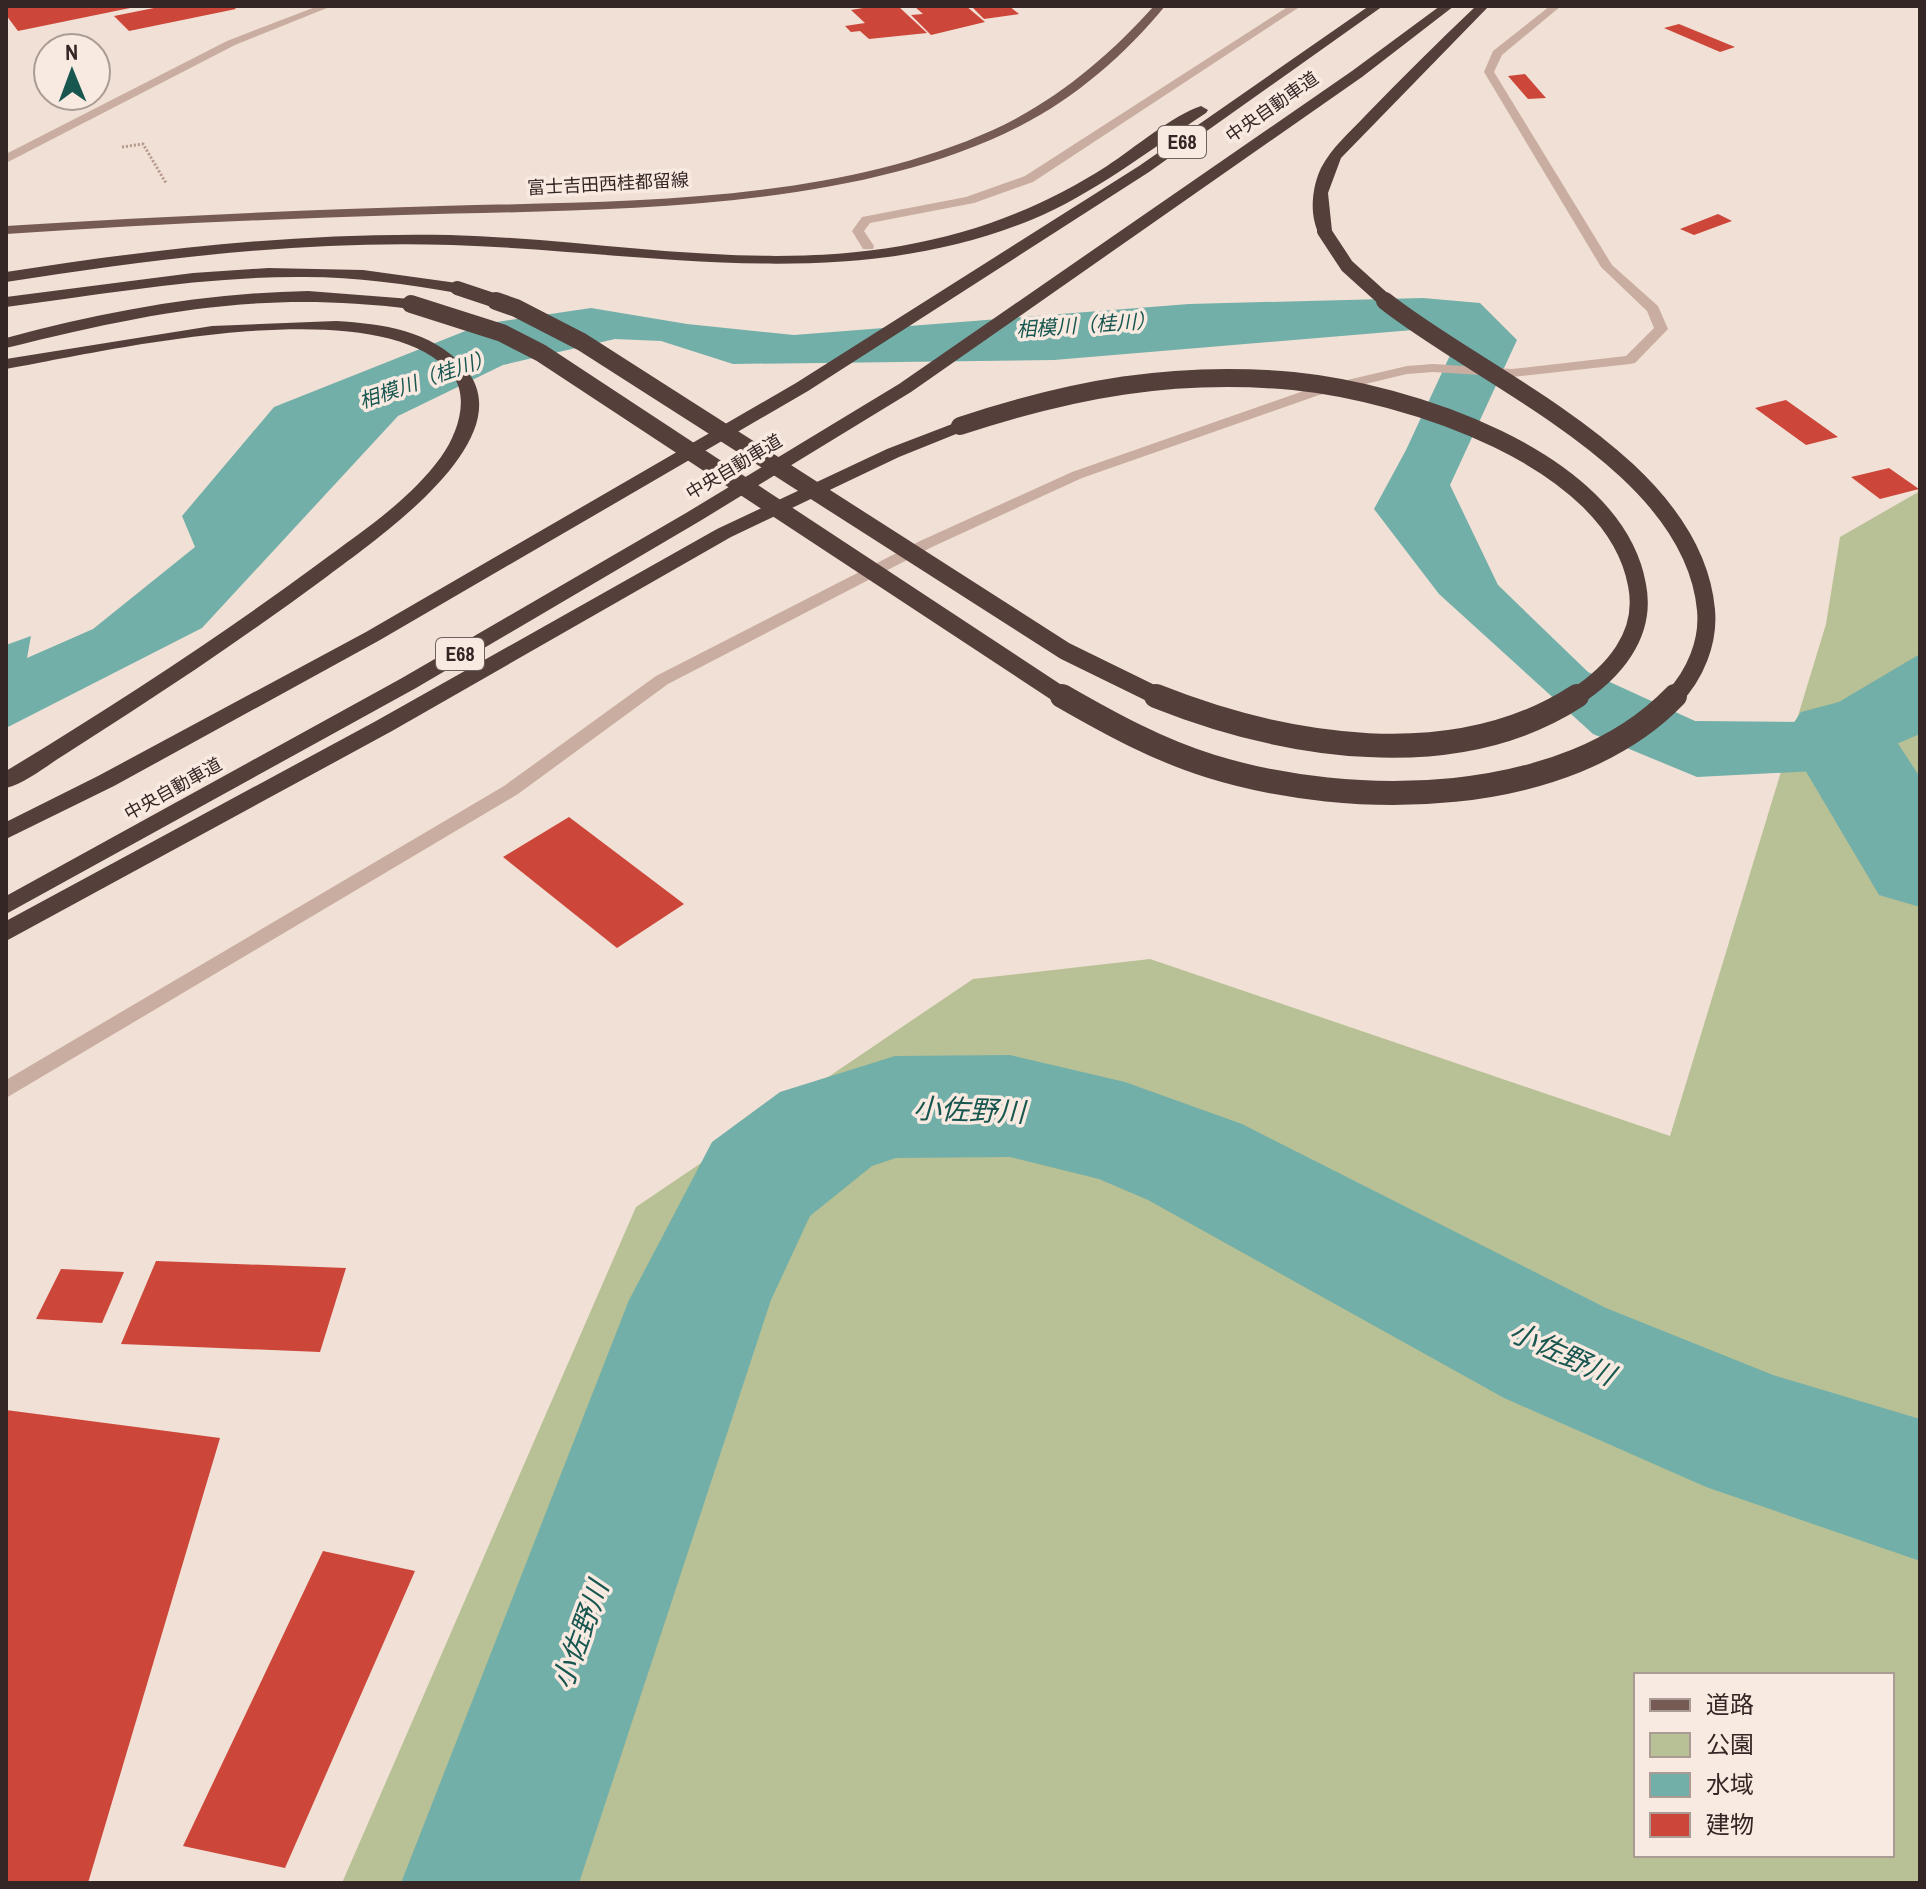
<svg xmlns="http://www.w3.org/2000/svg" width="1926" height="1889" font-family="'Archivo Narrow','Noto Sans JP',sans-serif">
<rect width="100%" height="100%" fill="#f1e0d5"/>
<path fill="#b8c095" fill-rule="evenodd" d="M 1920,491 L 1920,1883 L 342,1883 L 636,1207 L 973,979 L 1150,959 L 1670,1136 L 1826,624 L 1840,537 ZM 1636,1675 L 1892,1675 L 1892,1855 L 1636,1855 Z"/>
<polygon fill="#73afa9" points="1423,298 1480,303 1517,340 1450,485 1498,585 1588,672 1695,721 1805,722 1920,654 1920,734 1835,770 1697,777 1593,734 1439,594 1374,509 1406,450 1452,351 1413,330 1054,360 733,364 661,341 615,339 503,365 398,416 202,628 6,728 6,645 31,636 27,658 93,629 195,547 182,516 274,407 483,324 591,308 687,324 794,335 1189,304"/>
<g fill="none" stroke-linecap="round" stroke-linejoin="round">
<g fill="#73afa9" fill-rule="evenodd">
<polygon points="1839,702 1877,712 1920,777 1920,907 1879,895 1785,736 1801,712"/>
<polygon points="1010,1055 1125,1082 1242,1124 1606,1308 1773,1375 1920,1419 1920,1561 1706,1487 1504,1398 1148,1200 1099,1179 1010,1157 896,1158 872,1166 810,1216 771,1300 579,1883 401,1883 629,1300 712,1142 780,1092 895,1056"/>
</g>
</g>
<g fill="#cc4639">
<polygon points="14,6 135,6 135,7 18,31 6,15 6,8"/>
<polygon points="164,6 233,6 236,9 129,31 114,16"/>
<polygon points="875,6 898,6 927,33 869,39 860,31 851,32 845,26 865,23 851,10"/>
<polygon points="914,6 966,6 985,22 931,35 911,15 923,14"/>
<polygon points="971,6 1009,6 1019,14 984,19"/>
<polygon points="1679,24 1735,47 1720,52 1664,28"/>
<polygon points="1525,74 1546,98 1528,99 1508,76"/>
<polygon points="1718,214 1732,221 1694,235 1680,229"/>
<polygon points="1786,400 1838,437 1806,445 1755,408"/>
<polygon points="1889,468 1919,489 1880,499 1851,477"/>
<polygon points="569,817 684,904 617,948 503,857"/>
<polygon points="156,1261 346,1268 320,1352 121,1344"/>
<polygon points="61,1269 124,1272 102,1323 36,1319"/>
<polygon points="6,1410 220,1438 88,1883 6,1883"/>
<polygon points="323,1551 415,1571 285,1868 183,1846"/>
</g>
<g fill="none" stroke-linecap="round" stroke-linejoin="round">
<polyline stroke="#b5978b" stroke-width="3" stroke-dasharray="2 2" stroke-linecap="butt" points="122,147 143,144 166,183"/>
<g fill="#c9ada1" fill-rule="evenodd">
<polygon points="318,6 332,6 235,45 6,163 6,154 227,41"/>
<polygon points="1289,6 1301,6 1033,182 974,203 870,223 864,231 874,246 873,249 863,249 852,231 862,217 966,197 1025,176"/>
<polygon points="1550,6 1561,6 1502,55 1494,72 1612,265 1658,306 1668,329 1635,363 1630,364 1512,377 1433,372 1407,374 1319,395 1082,478 932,547 668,684 518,794 6,1098 6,1080 504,786 656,676 920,541 1072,472 1309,389 1407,366 1433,364 1512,369 1626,356 1654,328 1647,311 1601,267 1484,72 1493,51"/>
</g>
<path fill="#765a54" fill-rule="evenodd" d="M 1154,6 L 1165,6 C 1126,54 1075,98 1020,126 C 845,215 596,209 402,215 C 270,219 138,225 6,234 L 6,226 C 151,217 295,210 440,206 C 620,201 826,205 993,130 C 1056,101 1108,57 1154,6 Z"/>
<g fill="#553f3b" fill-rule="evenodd">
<polygon points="1369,6 1383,6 1149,172 808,391 380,640 114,786 6,839 6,822 98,776 366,632 796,383 1139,166"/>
<polygon points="1440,6 1454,6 1362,77 911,392 700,521 416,688 6,914 6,896 402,678 686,513 899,384 1352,71"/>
<path d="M 1476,6 L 1489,6 L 1341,158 L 1328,193 L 1332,231 L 1324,236 L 1319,234 C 1309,214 1312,187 1321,168 C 1332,147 1350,132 1365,116 C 1402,78 1438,42 1476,6 Z"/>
<path d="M 1201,106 L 1208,110 L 1206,113 C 1149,150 1094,194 1031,220 C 845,296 645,251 452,245 C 303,240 153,259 6,282 L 6,272 C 153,249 301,232 450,235 C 600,239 751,272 901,246 C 976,233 1043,207 1107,166 C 1133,149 1173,115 1201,106 Z"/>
<path d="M 268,268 L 363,270 L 457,283 L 465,288 L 457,293 C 407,284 356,277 305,277 C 204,276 105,294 6,307 L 6,297 L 193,273 Z"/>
<path d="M 308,291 L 411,299 L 419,304 L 411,309 C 260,290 152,312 6,348 L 6,338 C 106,311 205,293 308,291 Z"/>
<path d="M 336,321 C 383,324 431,330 464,367 C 528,438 372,542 325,578 C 283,609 240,639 196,669 C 152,698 108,727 64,755 C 46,766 26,783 6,788 L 6,771 C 113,706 218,638 318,564 C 361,532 409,501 441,457 C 457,435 471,397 451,373 C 378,287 106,351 6,369 L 6,359 L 212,326 Z"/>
<polygon points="960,421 966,422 969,426 966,430 899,457 731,537 392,731 6,941 6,921 376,721 717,529 887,449"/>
</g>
<g stroke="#553f3b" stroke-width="14">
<polyline points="1324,231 1347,266 1388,303"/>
<polyline points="457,288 502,303"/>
</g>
<g stroke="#553f3b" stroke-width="18">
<polyline points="496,301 516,308 582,342 1065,651 1161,698"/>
<path d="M 1385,301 C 1486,381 1693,464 1706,610 C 1709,642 1695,675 1673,698"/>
<polyline points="411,304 502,333 541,353 1065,698"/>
<path d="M 960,426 C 1072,389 1174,370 1293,381 C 1404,392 1614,457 1637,585 C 1647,635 1613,673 1574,698"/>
</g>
<g stroke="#553f3b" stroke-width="24">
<path d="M 1062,696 C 1109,723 1158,750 1210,766 C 1351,810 1566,809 1675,696"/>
<path d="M 1156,696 C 1284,747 1454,776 1577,696"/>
</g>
</g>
<g text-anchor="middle" stroke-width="7" stroke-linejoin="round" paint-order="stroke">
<g font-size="18" fill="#332624" stroke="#f9eae1">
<text transform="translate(1272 107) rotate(-35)" y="6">中央自動車道</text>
<text transform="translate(608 184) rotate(-3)" y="6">富士吉田西桂都留線</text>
<text transform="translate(734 467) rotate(-31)" y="6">中央自動車道</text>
<text transform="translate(173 789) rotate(-29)" y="6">中央自動車道</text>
</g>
<g fill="#f9eae1" stroke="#6e615d" stroke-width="2">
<rect x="1158" y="126" width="48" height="32" rx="6"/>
<rect x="436" y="638" width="48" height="32" rx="6"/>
</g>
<g font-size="20" font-weight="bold" fill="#332624">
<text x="1182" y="149">E68</text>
<text x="460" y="661">E68</text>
</g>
<g font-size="20" font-style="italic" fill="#185650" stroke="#f9eae1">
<text transform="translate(1086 325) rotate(-4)" y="7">相模川（桂川）</text>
<text transform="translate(426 379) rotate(-19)" y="7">相模川（桂川）</text>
</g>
<g font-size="28" font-style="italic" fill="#185650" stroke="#f9eae1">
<text transform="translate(969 1110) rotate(2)" y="10">小佐野川</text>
<text transform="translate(1562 1353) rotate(25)" y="10">小佐野川</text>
<text transform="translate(580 1635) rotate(-70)" y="10">小佐野川</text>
</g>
</g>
<rect width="1926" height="1889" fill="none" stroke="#332624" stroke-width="16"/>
<rect x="1634" y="1673" width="260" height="184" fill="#f9eae1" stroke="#aa9c95" stroke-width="2"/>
<rect x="1650" y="1699" width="40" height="12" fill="#765a54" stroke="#aa9c95" stroke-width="2"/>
<text x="1706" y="1713" font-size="24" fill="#332624">道路</text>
<rect x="1650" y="1733" width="40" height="24" fill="#b8c095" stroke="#aa9c95" stroke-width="2"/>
<text x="1706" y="1753" font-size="24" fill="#332624">公園</text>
<rect x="1650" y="1773" width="40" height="24" fill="#73afa9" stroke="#aa9c95" stroke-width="2"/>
<text x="1706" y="1793" font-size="24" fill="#332624">水域</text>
<rect x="1650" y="1813" width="40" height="24" fill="#cc4639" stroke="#aa9c95" stroke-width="2"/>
<text x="1706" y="1833" font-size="24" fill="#332624">建物</text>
<g transform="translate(72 72) rotate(359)"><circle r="38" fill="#f9eae1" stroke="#aa9c95" stroke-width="2"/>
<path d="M0-6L14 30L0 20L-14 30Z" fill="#185650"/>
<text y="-12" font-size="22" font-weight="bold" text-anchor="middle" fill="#332624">N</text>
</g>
</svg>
